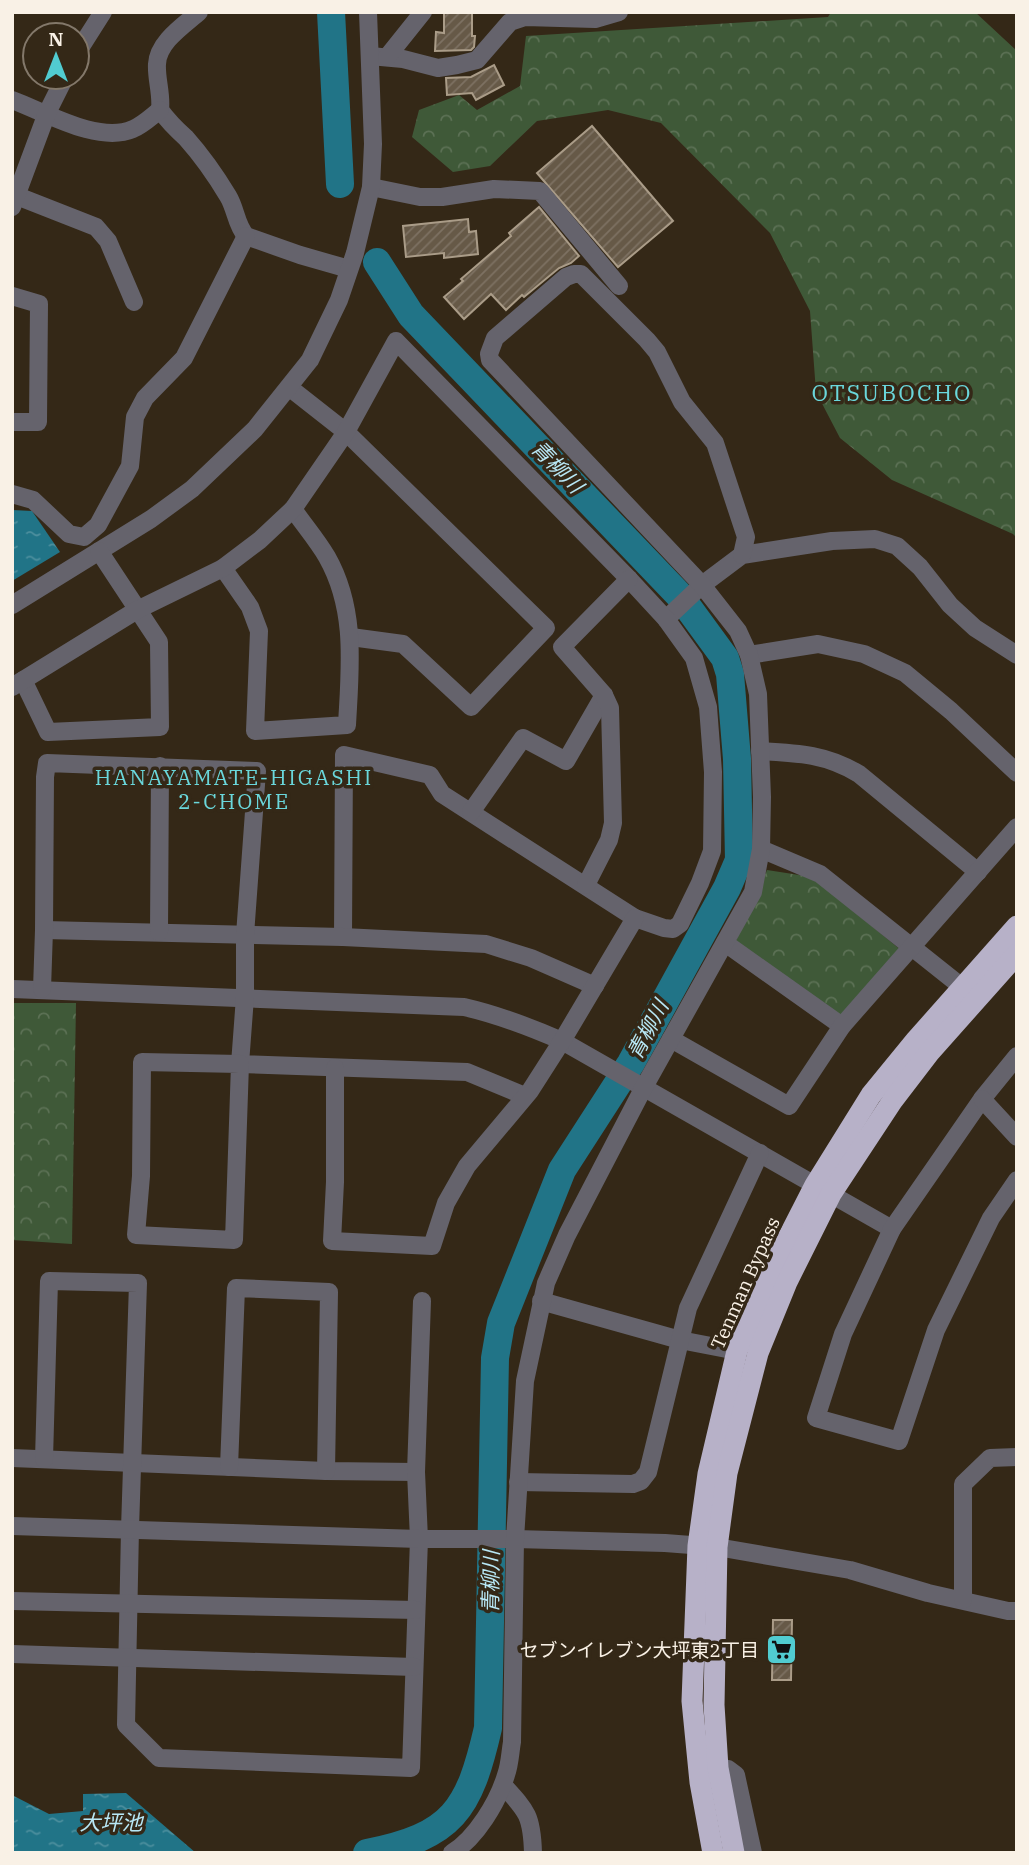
<svg xmlns="http://www.w3.org/2000/svg" width="1029" height="1865" font-family="'IBM Plex Serif','Noto Sans JP',serif">
<defs>
<pattern id="forest-crowns" width="20" height="18" patternUnits="userSpaceOnUse" patternTransform="scale(1.75)"><rect width="20" height="18" fill="#3f5938"/><path d="M2 6a3 3 0 1 1 6 0M12 15a3 3 0 1 1 6 0" fill="none" stroke="#5c7155"/></pattern>
<pattern id="water-ripples" width="26" height="14" patternUnits="userSpaceOnUse" patternTransform="scale(1.75)"><rect width="26" height="14" fill="#217487"/><path d="M2 4q2-2 4 0t4 0M15 11q2-2 4 0t4 0" fill="none" stroke="#4d8f9e"/></pattern>
<pattern id="building-hatch" width="6" height="6" patternUnits="userSpaceOnUse" patternTransform="scale(1.75)"><rect width="6" height="6" fill="#665947"/><path d="M-1 1l2-2M0 6l6-6M5 7l2-2" fill="none" stroke="#7d7162"/></pattern>
</defs>
<rect width="100%" height="100%" fill="#342817"/>
<g fill="url(#forest-crowns)">
<polygon points="831,12 975,12 1017,51 1017,538 1013,534 892,480 840,438 816,392 810,311 770,233 661,123 608,110 537,121 490,166 453,172 412,137 419,110 459,95 477,110 520,86 526,36 828,17"/>
<polygon points="767,870 812,877 902,951 840,1017 735,943"/>
<polygon points="12,1003 76,1003 72,1244 12,1240"/>
</g>
<g fill="url(#water-ripples)">
<polygon points="12,510 32,511 60,552 12,581"/>
<polygon points="126,1793 196,1853 12,1853 12,1795 49,1814 83,1811 83,1794"/>
</g>
<g fill="none" stroke-linecap="round" stroke-linejoin="round">
<g stroke="#217487" stroke-width="28">
<polyline points="331,12 340,184"/>
<path d="M 367,1853 C 453,1836 469,1810 488,1728 L 495,1358 L 501,1323 L 562,1170 L 631,1063 L 727,888 L 739,860 L 737,759 L 730,674 L 725,658 L 679,595 L 411,315 L 377,262"/>
</g>
</g>
<g fill="url(#building-hatch)" stroke="#aa9c88" stroke-width="2">
<polygon points="444,12 472,12 472,36 475,36 474,47 471,50 435,51 436,32 444,33"/>
<polygon points="494,65 504,85 476,100 472,93 447,95 446,78 471,77"/>
<polygon points="592,126 673,221 618,267 537,173"/>
<polygon points="539,207 579,256 571,263 559,268 524,297 522,295 506,310 491,294 464,319 444,297 463,281 461,279 511,236 509,233"/>
<polygon points="468,219 469,232 476,231 478,254 444,258 444,253 406,257 403,226"/>
<polygon points="773,1620 792,1620 791,1680 772,1680"/>
</g>
<g fill="none" stroke-linecap="round" stroke-linejoin="round">
<g stroke="#65636c" stroke-width="18">
<path d="M 199,12 C 183,26 158,42 157,64 C 156,79 162,94 160,110 C 168,121 176,129 186,138 C 202,156 216,176 228,196 C 236,209 236,225 246,236 L 300,255 L 349,269"/>
<polyline points="77,53 103,12"/>
<polyline points="370,56 403,59 438,68 457,65 477,60 510,22 525,17 595,19 619,12"/>
<polyline points="387,57 423,12"/>
<path d="M 12,100 C 45,112 98,144 133,129 C 143,125 152,116 160,110"/>
<polyline points="371,187 420,197 442,197 494,189 540,191 619,286"/>
<polyline points="17,196 96,227 108,241 134,302"/>
<polyline points="12,207 47,113 65,77"/>
<polyline points="12,296 39,304 38,422 12,422"/>
<polyline points="290,388 346,432 546,628 471,707 403,644 351,637"/>
<polyline points="12,494 33,500 69,534 84,537 98,525 130,466 135,417 145,398 184,358 246,236"/>
<path d="M 223,568 L 250,607 L 259,631 L 255,731 L 347,725 C 350,668 357,610 327,557 C 317,540 304,525 293,509"/>
<polyline points="12,605 151,519 192,489 255,429 310,360 339,300 355,253 371,187 373,144 368,12"/>
<polyline points="666,619 702,585 742,555 832,541 875,539 897,546 920,567 950,605 975,628 1017,655"/>
<polyline points="749,655 818,644 864,654 905,673 951,711 1017,773"/>
<polyline points="23,680 48,732 160,727 159,642 99,551"/>
<polyline points="12,687 137,610 223,568 260,540 293,509 346,432 396,341 629,579 666,619 694,658 708,707 713,772 712,851 700,883 680,924 673,929 664,928 635,918 442,794 430,775 344,755 343,937"/>
<path d="M 760,751 C 798,753 826,754 859,774 L 978,872"/>
<polyline points="471,812 523,738 566,761 604,695"/>
<polyline points="761,849 820,874 962,987"/>
<polyline points="586,885 609,840 613,823 610,708 604,695 562,647 629,579"/>
<polyline points="44,930 343,937 486,944 531,958 595,986"/>
<polyline points="159,932 160,766"/>
<polyline points="725,943 842,1026"/>
<path d="M 12,989 L 464,1007 C 499,1015 530,1027 562,1041 L 892,1229"/>
<polyline points="42,989 44,930 45,777 47,763 257,771 245,935 245,997 240,1064 467,1072 525,1096"/>
<polyline points="671,1039 789,1106 842,1026 1017,827"/>
<polyline points="1017,1056 982,1099 892,1229 843,1334 816,1418 899,1441 936,1330 991,1218 1017,1180"/>
<polygon points="142,1062 240,1064 234,1240 136,1235 141,1176"/>
<polyline points="335,1068 335,1182 332,1241 432,1246 446,1203 467,1166 530,1091 562,1041 635,918"/>
<polyline points="982,1099 1017,1137"/>
<polyline points="541,1301 680,1340 737,1351"/>
<polyline points="12,1458 326,1471 416,1472"/>
<polyline points="44,1459 49,1281 138,1283 130,1529 126,1725 159,1758 411,1768 419,1539 416,1472 422,1301"/>
<polyline points="229,1467 236,1288 329,1292 326,1471"/>
<polyline points="518,1482 633,1484 641,1481 648,1472 688,1308 760,1153"/>
<polyline points="12,1526 419,1539 515,1539 665,1543 717,1547 850,1570 928,1593 1008,1611 1017,1611"/>
<polyline points="963,1600 963,1484 990,1458 1017,1457"/>
<polyline points="12,1601 416,1610"/>
<polyline points="12,1654 414,1667"/>
<polyline points="718,1768 728,1769 736,1775 753,1853"/>
<path d="M 503,1785 C 527,1811 532,1816 533,1853"/>
<path d="M 452,1853 C 476,1838 498,1802 506,1775 C 510,1764 510,1753 512,1742 L 515,1539 L 525,1381 L 546,1283 L 567,1235 L 644,1087 L 753,892 L 761,849 L 762,797 L 758,694 L 749,655 L 738,631 L 702,585 L 490,360 L 489,354 L 495,338 L 566,277 L 574,274 L 581,274 L 647,340 L 657,352 L 682,402 L 715,443 L 746,537 L 742,555"/>
</g>
<g stroke="#b7b1c8" stroke-width="21">
<polyline points="713,1853 700,1782 692,1701 698,1546 708,1474 737,1351 767,1279 815,1185 871,1095 916,1040 1017,926"/>
<polyline points="734,1853 718,1768 714,1705 717,1547 727,1473 758,1353 787,1282 831,1194 893,1100 929,1053 1017,954"/>
</g>
</g>
<defs>
<symbol id="supermarket-square" viewBox="-11 -11 22 22"><rect x="-9" y="-9" width="18" height="18" rx="4" fill="#51ccd1" stroke="#342817"/><path d="M-6-5.5h2.5l.6 2H6L4.5 2H-2.5L-4.4-4H-6ZM-1.5 3.2a1.3 1.3 0 1 0 .1 0ZM3 3.2a1.3 1.3 0 1 0 .1 0Z" fill="#111"/></symbol>
</defs>
<g fill-rule="evenodd">
<use href="#supermarket-square" x="764" y="1632" width="35" height="35"/>
</g>
<g text-anchor="middle" stroke-width="7" stroke-linejoin="round" paint-order="stroke">
<g font-size="19" fill="#f9f1e6" stroke="#342817">
<text transform="translate(745 1283) rotate(-66)" y="7">Tenman Bypass</text>
</g>
<g font-size="19" fill="#f9f1e6" stroke="#342817" text-anchor="end">
<text x="759" y="1657">セブンイレブン大坪東2丁目</text>
</g>
<g font-size="21" font-style="italic" fill="#b8e8f6" stroke="#342817">
<text transform="translate(557 467) rotate(46)" y="7">青柳川</text>
<text transform="translate(648 1030) rotate(-62)" y="7">青柳川</text>
<text transform="translate(491 1582) rotate(-89)" y="7">青柳川</text>
<text x="111" y="1830">大坪池</text>
</g>
<g font-size="21" letter-spacing="2" fill="#6ad7db" stroke="#342817">
<text x="234" y="785">HANAYAMATE-HIGASHI<tspan x="234" dy="24">2-CHOME</tspan></text>
</g>
<g font-size="23" letter-spacing="2" fill="#6ad7db" stroke="#342817">
<text x="892" y="401">OTSUBOCHO</text>
</g>
</g>
<rect width="1029" height="1865" fill="none" stroke="#f9f1e6" stroke-width="28"/>
<g transform="translate(56 56)"><circle r="33" fill="#342817" stroke="#83786a" stroke-width="2"/>
<path d="M0-5L12 26L0 18L-12 26Z" fill="#51ccd1"/>
<text y="-10" font-size="19" font-weight="bold" text-anchor="middle" fill="#f9f1e6">N</text>
</g>
</svg>
